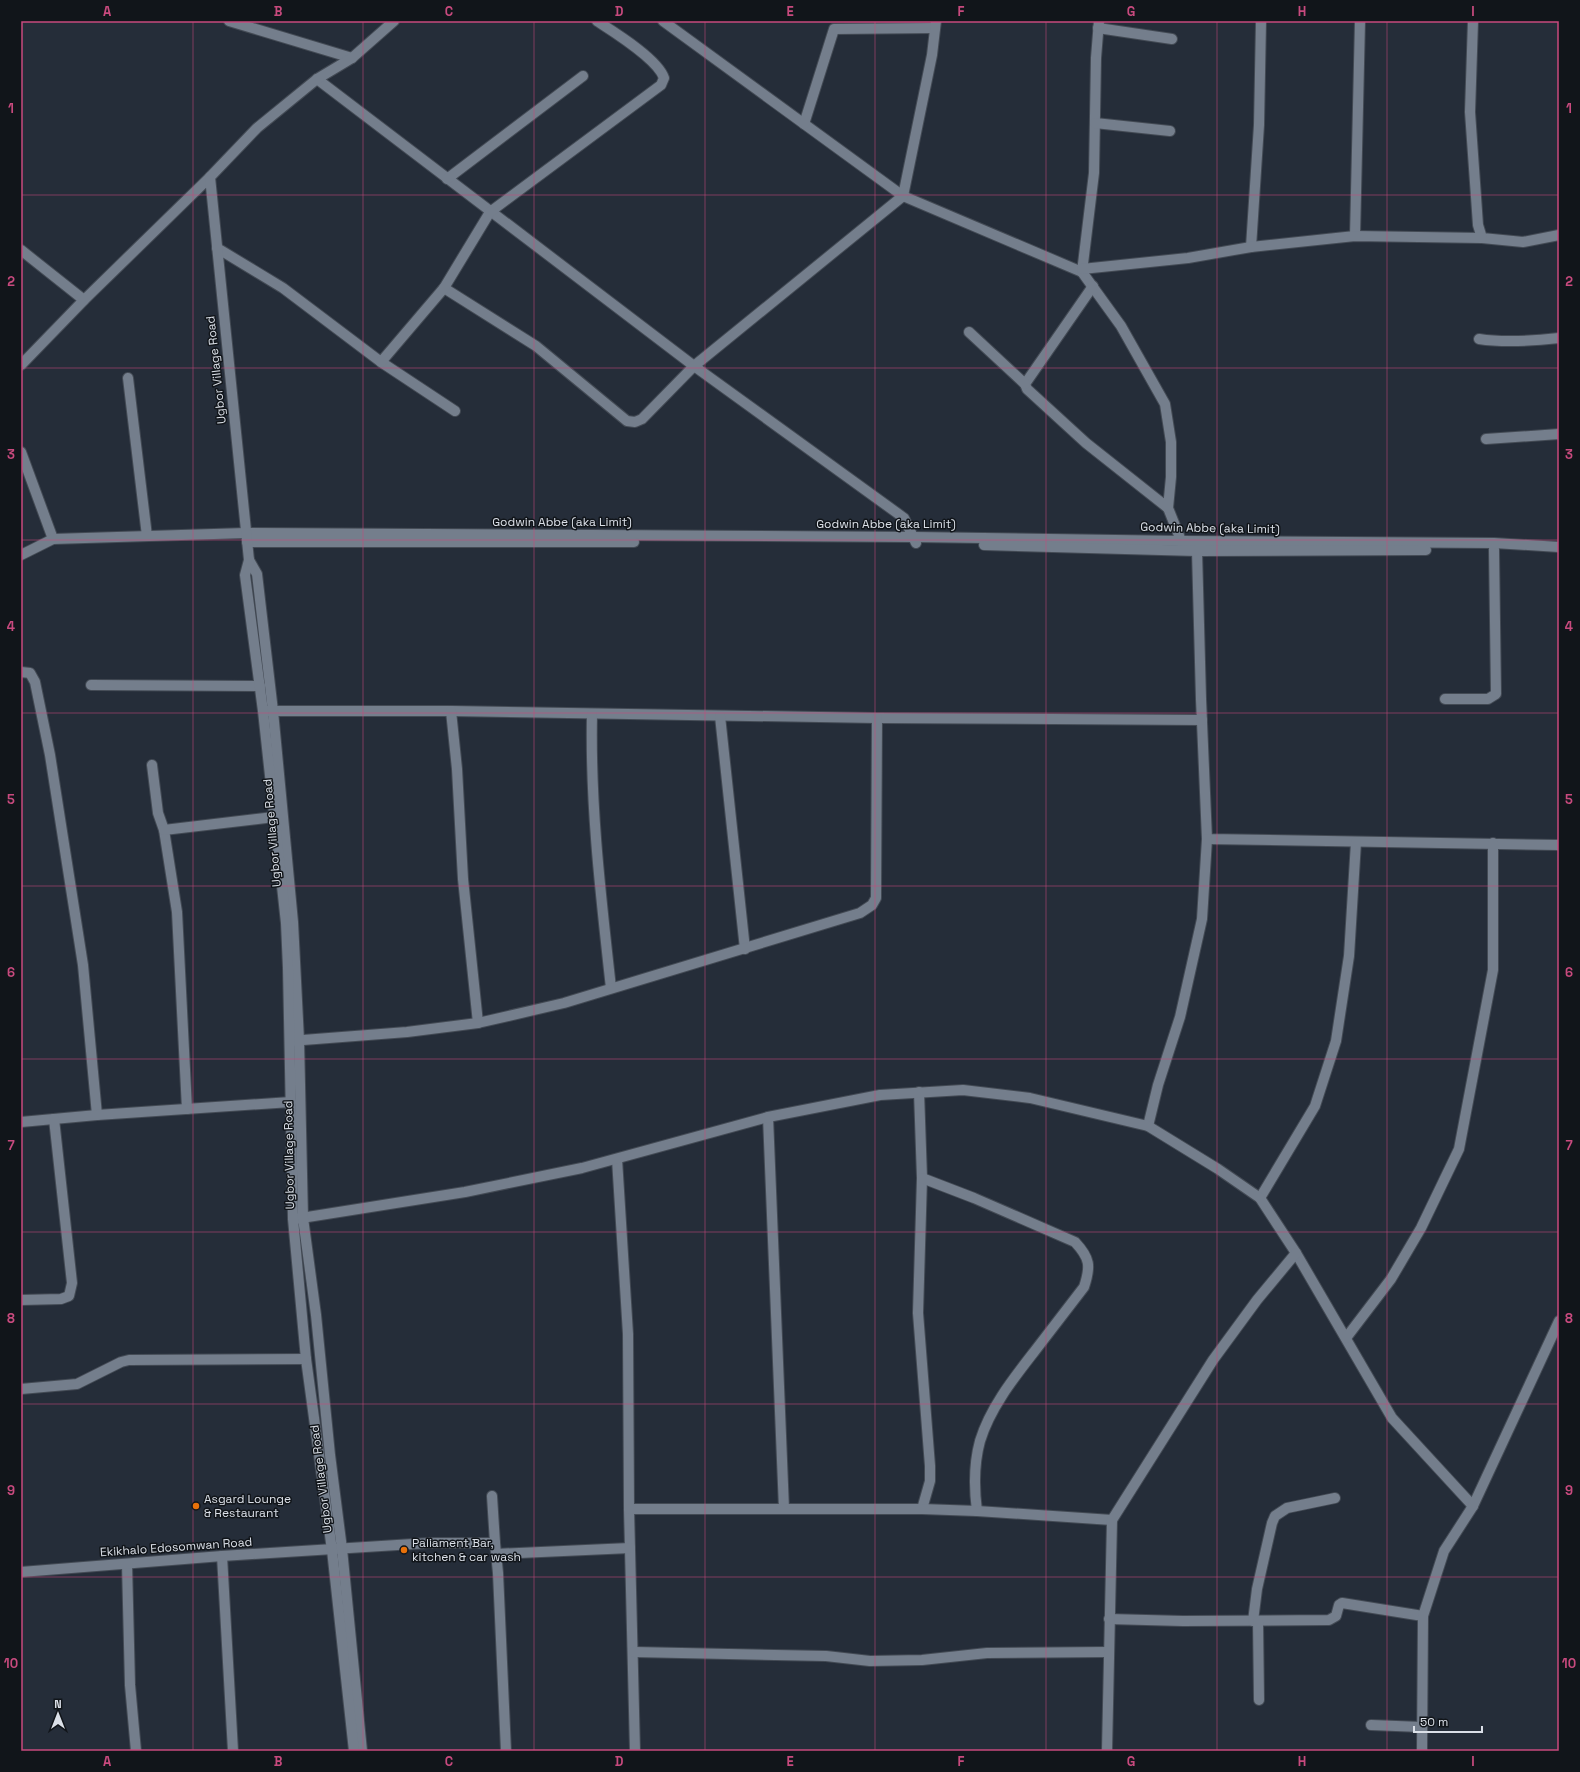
<svg xmlns="http://www.w3.org/2000/svg" width="1580" height="1772" font-family="'Space Grotesk',sans-serif">
<rect width="100%" height="100%" fill="#252d39"/>
<g fill="none" stroke-linecap="round" stroke-linejoin="round">
<defs>
<g id="street">
<polyline points="229,21 352,58"/>
<polyline points="663,21 903,196 1082,272"/>
<polyline points="1099,21 1096,58 1094,173 1082,272 1121,326 1165,404 1171,442 1171,477 1168,508 1184,548"/>
<polyline points="1473,21 1470,112 1478,225 1482,238 1523,242 1559,235"/>
<polyline points="1098,28 1172,39"/>
<polyline points="317,79 694,366 904,518 916,543"/>
<polyline points="1095,123 1170,131"/>
<polyline points="804,124 834,29 935,28"/>
<polyline points="447,179 583,76"/>
<polyline points="1355,236 1360,21"/>
<polyline points="1251,247 1259,125 1261,21"/>
<polyline points="217,248 283,288 381,362 455,411"/>
<polyline points="21,250 84,300"/>
<polyline points="1082,269 1188,258 1251,247 1355,236 1482,238"/>
<polyline points="1093,286 1025,384 1027,389 1086,443 1168,508"/>
<polyline points="444,288 536,346 627,421 635,422 642,419 694,366 903,196 932,55 936,21"/>
<polyline points="969,332 1025,384"/>
<path d="M 1479,339 C 1505,343 1532,341 1559,338"/>
<path d="M 381,362 L 444,288 L 490,212 L 661,85 L 664,78 C 658,59 614,32 597,21"/>
<polyline points="21,365 84,300 210,177"/>
<polyline points="128,378 147,536"/>
<polyline points="1486,439 1559,434"/>
<polyline points="21,452 53,539"/>
<polyline points="1197,551 1201,699 1207,839 1559,845"/>
<polyline points="21,555 53,539 246,533"/>
<polyline points="21,672 30,673 35,682 50,755 83,965 97,1115"/>
<polyline points="91,685 260,686"/>
<polyline points="1445,699 1488,699 1496,694 1494,549"/>
<polyline points="265,711 451,711 877,718 1202,720"/>
<polyline points="451,711 457,769 463,879 478,1023"/>
<path d="M 592,714 C 590,806 601,897 611,988"/>
<polyline points="720,716 745,949"/>
<polyline points="152,765 158,813 164,830 177,912 187,1109"/>
<polyline points="164,830 274,817"/>
<polyline points="290,1041 407,1032 478,1023 564,1003 860,913 872,905 876,898 877,718"/>
<polyline points="919,1092 922,1178 918,1313 930,1466 930,1481 922,1509"/>
<polyline points="768,1117 784,1509"/>
<polyline points="21,1122 97,1115 291,1102"/>
<polyline points="1148,1126 1158,1085 1180,1017 1202,919 1207,839"/>
<polyline points="617,1159 628,1334 629,1509 635,1751"/>
<path d="M 922,1178 L 974,1198 L 1075,1242 C 1090,1258 1091,1266 1084,1287 C 1067,1309 1050,1331 1034,1352 C 1013,1379 990,1408 980,1441 C 974,1463 974,1488 977,1511"/>
<polyline points="1260,1198 1315,1106 1336,1041 1349,956 1356,842"/>
<polyline points="295,1219 465,1192 582,1168 768,1117 880,1095 963,1090 1030,1098 1148,1126 1218,1169 1260,1198 1296,1253 1392,1418 1473,1506"/>
<polyline points="21,1300 61,1299 69,1296 72,1283 54,1119"/>
<polyline points="1346,1338 1391,1279 1421,1228 1459,1149 1493,970 1493,843"/>
<polyline points="21,1389 77,1384 121,1362 129,1360 306,1359"/>
<polyline points="492,1496 495,1543"/>
<polyline points="629,1509 922,1509 977,1511 1112,1520"/>
<polyline points="496,1554 630,1548"/>
<polyline points="222,1556 233,1751"/>
<polyline points="127,1564 130,1685 136,1751"/>
<polyline points="21,1572 222,1556 429,1543 495,1543 498,1573 506,1751"/>
<polyline points="1109,1619 1183,1621 1329,1620 1336,1616 1339,1605 1342,1603 1423,1616"/>
<polyline points="1253,1621 1257,1589 1272,1523 1275,1516 1287,1508 1335,1498"/>
<polyline points="1258,1621 1259,1700"/>
<polyline points="634,1652 826,1656 870,1661 922,1660 987,1653 1108,1652"/>
<polyline points="1371,1725 1421,1727"/>
<polyline points="1107,1751 1112,1520 1213,1360 1257,1300 1296,1253"/>
<polyline points="1422,1751 1423,1616 1444,1551 1473,1506 1559,1321"/>
</g>
<g id="secondary">
<polyline points="246,533 914,537 1182,541 1494,543 1559,547"/>
<polyline points="247,542 634,542"/>
<polyline points="984,545 1197,551 1426,550"/>
<polyline points="249,560 257,574 273,711 293,922 299,1040 303,1218 316,1315 330,1455 342,1549 362,1751"/>
<polyline points="354,1751 332,1550 306,1359 293,1219 288,968 286,923 263,711 245,575 249,560 210,177 257,128 317,79 352,58 394,21"/>
</g>
</defs>
<use href="#street" stroke="#434a54" stroke-width="12"/>
<use href="#secondary" stroke="#434a54" stroke-width="12"/>
<use href="#street" stroke="#747e8c" stroke-width="10"/>
<use href="#secondary" stroke="#747e8c" stroke-width="10"/>
</g>
<path fill="none" stroke="#c84a7e" stroke-width="1" stroke-opacity="0.55" d="M 193,21 L 193,1751M 363,21 L 363,1751M 534,21 L 534,1751M 705,21 L 705,1751M 875,21 L 875,1751M 1046,21 L 1046,1751M 1217,21 L 1217,1751M 1387,21 L 1387,1751M 21,195 L 1559,195M 21,368 L 1559,368M 21,540 L 1559,540M 21,713 L 1559,713M 21,886 L 1559,886M 21,1059 L 1559,1059M 21,1232 L 1559,1232M 21,1404 L 1559,1404M 21,1577 L 1559,1577"/>
<g fill="#e8710a" stroke="#11151a" stroke-width="1.5">
<circle cx="196" cy="1506" r="4"/>
<circle cx="404" cy="1550" r="4"/>
</g>
<g text-anchor="middle" stroke-width="3" stroke-linejoin="round" paint-order="stroke">
<g font-size="12" fill="#dbe0e8" stroke="#11151a">
<text transform="translate(216 370) rotate(-96)" y="4">Ugbor Village Road</text>
<text x="562" y="526">Godwin Abbe (aka Limit)</text>
<text x="886" y="528">Godwin Abbe (aka Limit)</text>
<text transform="translate(1210 528) rotate(1)" y="4">Godwin Abbe (aka Limit)</text>
<text transform="translate(272 833) rotate(-95)" y="4">Ugbor Village Road</text>
<text transform="translate(289 1155) rotate(-91)" y="4">Ugbor Village Road</text>
<text transform="translate(321 1479) rotate(-97)" y="4">Ugbor Village Road</text>
<text transform="translate(176 1547) rotate(-4)" y="4">Ekikhalo Edosomwan Road</text>
</g>
<g font-size="12" fill="#dbe0e8" stroke="#11151a" text-anchor="start">
<text x="204" y="1503">Asgard Lounge<tspan x="204" dy="14">&amp; Restaurant</tspan></text>
<text x="412" y="1547">Paliament Bar,<tspan x="412" dy="14">kitchen &amp; car wash</tspan></text>
</g>
</g>
<rect width="1580" height="1772" fill="none" stroke="#11151a" stroke-width="44"/>
<g transform="translate(58 1714)" stroke="#11151a" stroke-width="3" paint-order="stroke">
<path d="M0-3L7 15L0 10L-7 15Z" fill="#dbe0e8"/>
<text y="-6" font-size="11" font-weight="bold" text-anchor="middle" fill="#dbe0e8">N</text>
</g>
<path d="M1414 1726v6h68v-6" fill="none" stroke="#dbe0e8" stroke-width="2"/>
<text x="1420" y="1726" font-size="12" fill="#dbe0e8" stroke="#11151a" stroke-width="3" paint-order="stroke">50 m</text>
<rect x="22" y="22" width="1536" height="1728" fill="none" stroke="#c84a7e" stroke-width="1.5"/>
<g font-size="13" text-anchor="middle" font-weight="bold" fill="#c84a7e">
<text x="107" y="16">A</text>
<text x="278" y="16">B</text>
<text x="449" y="16">C</text>
<text x="619" y="16">D</text>
<text x="790" y="16">E</text>
<text x="961" y="16">F</text>
<text x="1131" y="16">G</text>
<text x="1302" y="16">H</text>
<text x="1473" y="16">I</text>
<text x="11" y="113">1</text>
<text x="1569" y="113">1</text>
<text x="11" y="286">2</text>
<text x="1569" y="286">2</text>
<text x="11" y="459">3</text>
<text x="1569" y="459">3</text>
<text x="11" y="631">4</text>
<text x="1569" y="631">4</text>
<text x="11" y="804">5</text>
<text x="1569" y="804">5</text>
<text x="11" y="977">6</text>
<text x="1569" y="977">6</text>
<text x="11" y="1150">7</text>
<text x="1569" y="1150">7</text>
<text x="11" y="1323">8</text>
<text x="1569" y="1323">8</text>
<text x="11" y="1495">9</text>
<text x="1569" y="1495">9</text>
<text x="11" y="1668">10</text>
<text x="1569" y="1668">10</text>
<text x="107" y="1766">A</text>
<text x="278" y="1766">B</text>
<text x="449" y="1766">C</text>
<text x="619" y="1766">D</text>
<text x="790" y="1766">E</text>
<text x="961" y="1766">F</text>
<text x="1131" y="1766">G</text>
<text x="1302" y="1766">H</text>
<text x="1473" y="1766">I</text>
</g>
</svg>
